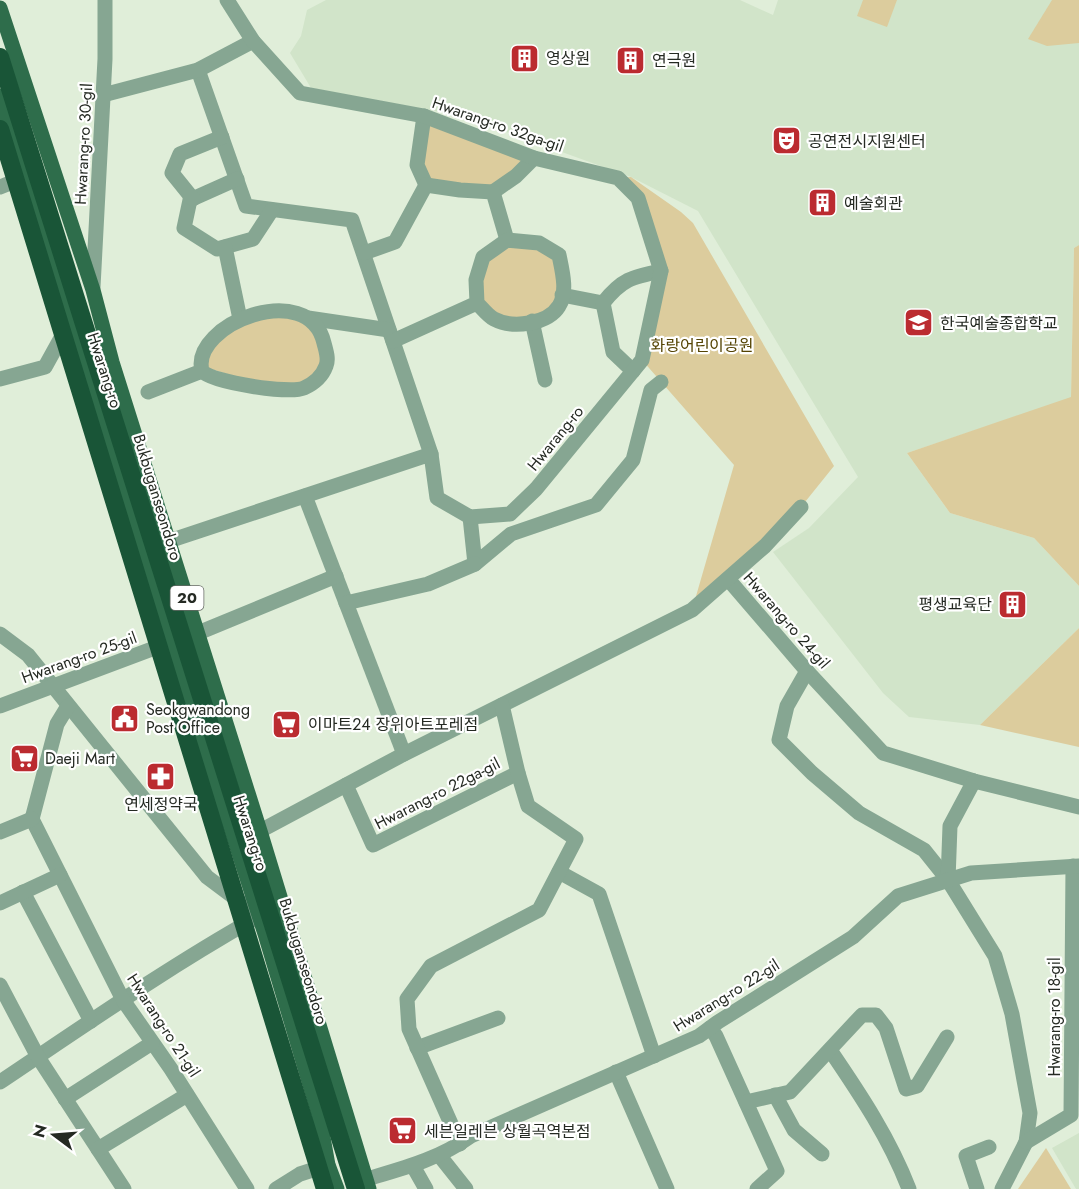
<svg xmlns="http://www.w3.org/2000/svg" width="1079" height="1189" font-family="Jost,'Noto Sans KR',sans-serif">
<rect width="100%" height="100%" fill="#e0eed9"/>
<g fill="#d1e4c9">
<polygon points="326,0 740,0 773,15 778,0 1079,0 1079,245 1074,248 1071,398 907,453 950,513 1034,538 1079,586 1079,628 980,725 909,717 883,693 773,552 809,528 858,477 698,211 631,177 462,116 311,88 290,53 301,36 307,10"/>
<polygon points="1079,1133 1079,1189 1076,1189 1052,1148"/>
</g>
<g fill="#dccc9d">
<polygon points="863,0 897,0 887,27 857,16"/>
<polygon points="1052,0 1079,0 1079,43 1047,46 1028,39"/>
<polygon points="424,116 534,158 493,192 426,185 417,165"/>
<polygon points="631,177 681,212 693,223 834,466 801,507 692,610 734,465 642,360 661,271 638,198 618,178"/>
<polygon points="507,240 559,255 561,305 515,325 477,303 483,257"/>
<polygon points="1079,245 1079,586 1034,538 950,513 907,453 1071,397 1074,248"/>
<polygon points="266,312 312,323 326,351 318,381 270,387 201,366 221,332"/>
<polygon points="1079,628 1079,747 980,725"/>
<polygon points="1046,1148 1071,1189 1018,1189"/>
</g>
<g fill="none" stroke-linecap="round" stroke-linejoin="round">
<g stroke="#86a692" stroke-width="15">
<polyline points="198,70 246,206 352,220 431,454"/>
<polyline points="103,95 198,70 253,41"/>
<polyline points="424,116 417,165 426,185"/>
<polyline points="237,179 190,200 184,228 217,249 253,239 272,210"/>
<polyline points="0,187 25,177"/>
<polyline points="493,192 516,176 534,158"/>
<polyline points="193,199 172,173 180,154 222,137"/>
<polyline points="225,247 240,319"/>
<polyline points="364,253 395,242 426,185 460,190 493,192 507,240"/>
<polyline points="93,287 105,59 105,0"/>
<path d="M 562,295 L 603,303 C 622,279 632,277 661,271"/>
<polyline points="603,303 613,352 633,371"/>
<polyline points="308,318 389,330"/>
<polyline points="532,321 545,380"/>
<path d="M 393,341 L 477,303 C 482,308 488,316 494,319 C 513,329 548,324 559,306 C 568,292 562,270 559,255 L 539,243 L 507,240 L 483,257 L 476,280 L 477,303"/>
<polyline points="0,379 45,367 66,329"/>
<path d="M 148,392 L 202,371 C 190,324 309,278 324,343 C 326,351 329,359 326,366 C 322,377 315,383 304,388 C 290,394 213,383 202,371"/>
<polyline points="305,496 404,754"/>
<polyline points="470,517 475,564 511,534 596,505 633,460 651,390 661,382"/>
<polyline points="169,541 431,454 437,498 470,517 510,514 536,489 642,360 661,271 638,198 618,178 534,158 424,116 300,93 253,41 227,0"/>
<polyline points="728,579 807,671 883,753 974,781 1079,807"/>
<polyline points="346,603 428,584 475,564"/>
<polyline points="198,633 336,576"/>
<path d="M 0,634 L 28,655 L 207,877 L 259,916 C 170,966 85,1025 0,1082"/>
<polyline points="807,671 787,706 779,740 812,773 859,813 924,850 948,880 995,956 1012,1014 1030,1113 1026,1142 1002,1189"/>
<polyline points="0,706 168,643"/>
<polyline points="68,706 57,724 32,819 123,1000 171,1069 247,1189"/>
<polyline points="346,785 373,845 518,773"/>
<polyline points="260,831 404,754 692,610 765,546 801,507"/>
<polyline points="0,832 32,819"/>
<polyline points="559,872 599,894 654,1056"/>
<polyline points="948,880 950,826 974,781"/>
<polyline points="23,892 91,1021"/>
<polyline points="0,903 60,875"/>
<polyline points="0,985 38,1057 124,1189"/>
<polyline points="710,1028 716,1036 777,1171 757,1189"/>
<polyline points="417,1048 498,1018"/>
<path d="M 830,1050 C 860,1094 890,1139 909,1189"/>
<polyline points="616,1072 667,1189"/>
<polyline points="775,1095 794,1130 822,1154"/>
<polyline points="65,1099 152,1043"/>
<polyline points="746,1102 790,1092 862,1015 876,1015 886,1028 906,1089 917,1086 947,1037"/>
<polyline points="1026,1142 1071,1115 1073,866"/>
<polyline points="460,1144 409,1029 407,999 431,966 539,910 576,839 528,806 518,773 502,705"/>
<polyline points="98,1149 187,1095"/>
<polyline points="439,1155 466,1189"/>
<polyline points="413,1166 426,1189"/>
<path d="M 367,1179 C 404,1168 439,1159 471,1136 L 699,1036 L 718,1022 L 853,937 L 898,896 L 971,873 L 1079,866"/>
<polyline points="276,1189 300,1174 328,1165"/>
<polyline points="977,1189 966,1156 989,1147"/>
</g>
<g stroke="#2e6d4b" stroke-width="15">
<polyline points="0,8 93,290 112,362 260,831 369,1189"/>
<polyline points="0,96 171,642 266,937 319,1115 328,1165 337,1189"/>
</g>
<g stroke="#195537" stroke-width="18">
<polyline points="0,57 356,1189"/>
<polyline points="0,129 325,1189"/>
</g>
</g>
<defs>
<symbol id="building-square" viewBox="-11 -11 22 22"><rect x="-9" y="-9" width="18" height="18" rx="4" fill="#bb2b30" stroke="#fff"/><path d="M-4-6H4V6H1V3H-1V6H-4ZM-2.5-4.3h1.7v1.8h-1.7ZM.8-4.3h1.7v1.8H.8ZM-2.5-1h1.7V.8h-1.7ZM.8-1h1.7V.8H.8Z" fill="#fff"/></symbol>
<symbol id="theatre-square" viewBox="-11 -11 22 22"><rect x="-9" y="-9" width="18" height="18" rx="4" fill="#bb2b30" stroke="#fff"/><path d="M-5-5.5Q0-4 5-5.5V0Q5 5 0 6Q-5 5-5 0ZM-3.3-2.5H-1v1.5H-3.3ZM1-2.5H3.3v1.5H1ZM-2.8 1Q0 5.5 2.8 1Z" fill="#fff"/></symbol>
<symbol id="university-square" viewBox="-11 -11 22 22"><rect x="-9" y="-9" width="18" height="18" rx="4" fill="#bb2b30" stroke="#fff"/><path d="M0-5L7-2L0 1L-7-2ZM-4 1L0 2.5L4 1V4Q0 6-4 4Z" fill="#fff"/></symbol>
<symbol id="civic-square" viewBox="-11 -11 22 22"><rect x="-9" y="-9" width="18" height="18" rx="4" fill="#bb2b30" stroke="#fff"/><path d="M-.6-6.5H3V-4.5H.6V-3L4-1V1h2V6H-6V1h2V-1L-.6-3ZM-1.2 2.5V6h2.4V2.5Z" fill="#fff"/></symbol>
<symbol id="supermarket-square" viewBox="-11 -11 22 22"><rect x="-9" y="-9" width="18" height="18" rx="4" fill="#bb2b30" stroke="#fff"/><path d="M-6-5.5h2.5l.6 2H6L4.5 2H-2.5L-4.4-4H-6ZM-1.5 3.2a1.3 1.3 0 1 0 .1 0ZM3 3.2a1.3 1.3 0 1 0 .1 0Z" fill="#fff"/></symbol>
<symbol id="pharmacy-square" viewBox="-11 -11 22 22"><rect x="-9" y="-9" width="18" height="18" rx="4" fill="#bb2b30" stroke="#fff"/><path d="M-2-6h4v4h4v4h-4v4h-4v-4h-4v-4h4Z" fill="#fff"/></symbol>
</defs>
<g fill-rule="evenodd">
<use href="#building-square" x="508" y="42" width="33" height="33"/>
<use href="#building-square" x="614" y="44" width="33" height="33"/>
<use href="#theatre-square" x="770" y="124" width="33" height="33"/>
<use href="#building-square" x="806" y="186" width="33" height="33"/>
<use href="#university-square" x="902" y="306" width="33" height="33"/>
<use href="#building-square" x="996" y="588" width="33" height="33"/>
<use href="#civic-square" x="108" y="702" width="33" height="33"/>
<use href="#supermarket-square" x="270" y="708" width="33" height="33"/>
<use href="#supermarket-square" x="8" y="742" width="33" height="33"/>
<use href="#pharmacy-square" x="144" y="760" width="33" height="33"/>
<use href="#supermarket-square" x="386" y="1114" width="33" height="33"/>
</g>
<g text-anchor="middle" stroke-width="4.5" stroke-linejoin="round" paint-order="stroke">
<rect fill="#fff" stroke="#666a65" stroke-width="1.5" x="170.5" y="586" width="33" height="24" rx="4.5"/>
<g font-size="15" font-weight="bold" fill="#252a23">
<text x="187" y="603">20</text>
</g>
<g font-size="16" fill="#252a23" stroke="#fff" text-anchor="start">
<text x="546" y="64">영상원</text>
<text x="652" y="66">연극원</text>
<text x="808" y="147">공연전시지원센터</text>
<text x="844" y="209">예술회관</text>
<text x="940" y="329">한국예술종합학교</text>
<text x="992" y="610" text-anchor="end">평생교육단</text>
<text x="146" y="715">Seokgwandong<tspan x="146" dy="18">Post Office</tspan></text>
<text x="308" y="730">이마트24 장위아트포레점</text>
<text x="45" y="764">Daeji Mart</text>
<text x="161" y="810" text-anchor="middle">연세정약국</text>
<text x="424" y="1137">세븐일레븐 상월곡역본점</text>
</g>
<g font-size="16" fill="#252a23" stroke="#fff">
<text transform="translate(498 124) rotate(19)" y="6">Hwarang-ro 32ga-gil</text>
<text transform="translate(83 144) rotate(-87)" y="6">Hwarang-ro 30-gil</text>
<text transform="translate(105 370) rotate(72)" y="6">Hwarang-ro</text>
<text transform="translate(555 438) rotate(-51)" y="6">Hwarang-ro</text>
<text transform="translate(158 497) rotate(73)" y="6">Bukbuganseondoro</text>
<text transform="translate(787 620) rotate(49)" y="6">Hwarang-ro 24-gil</text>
<text transform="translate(79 657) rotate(-20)" y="6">Hwarang-ro 25-gil</text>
<text transform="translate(437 793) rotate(-27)" y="6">Hwarang-ro 22ga-gil</text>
<text transform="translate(251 833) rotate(72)" y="6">Hwarang-ro</text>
<text transform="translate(304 961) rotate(73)" y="6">Bukbuganseondoro</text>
<text transform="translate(726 995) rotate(-32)" y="6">Hwarang-ro 22-gil</text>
<text transform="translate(1054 1017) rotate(-90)" y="6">Hwarang-ro 18-gil</text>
<text transform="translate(164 1025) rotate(57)" y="6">Hwarang-ro 21-gil</text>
</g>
<g font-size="16" fill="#544303" stroke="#fff">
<text x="702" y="351">화랑어린이공원</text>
</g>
</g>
<g transform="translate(54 1135) rotate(286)" stroke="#ffffff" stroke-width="4.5" paint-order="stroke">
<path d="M0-4.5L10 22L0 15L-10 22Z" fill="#252a23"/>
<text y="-9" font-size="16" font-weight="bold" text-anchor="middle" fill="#252a23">N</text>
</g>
</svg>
